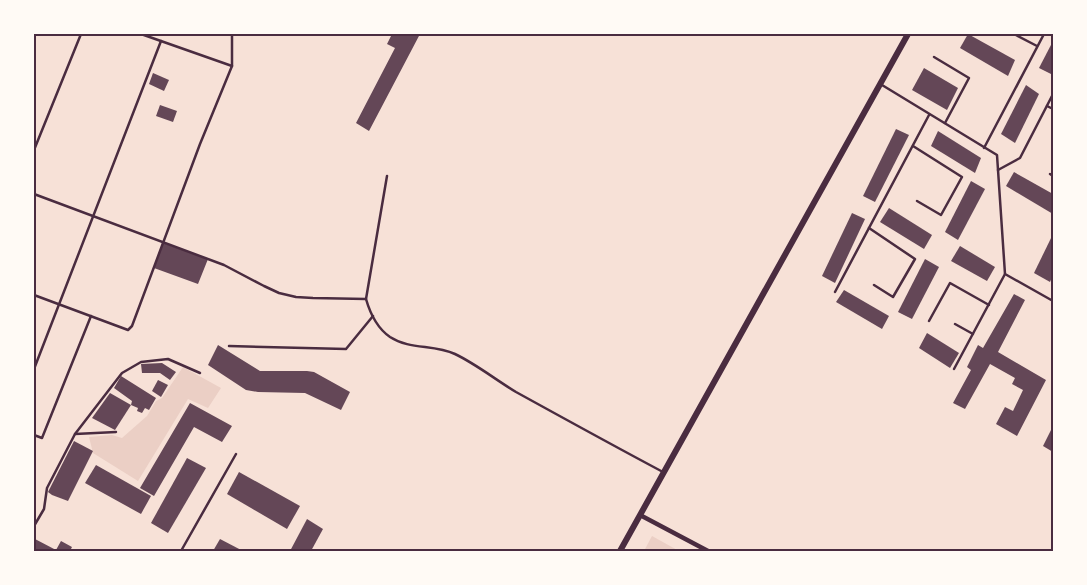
<svg xmlns="http://www.w3.org/2000/svg" width="1087" height="585" font-family="Mulish,sans-serif">
<rect width="100%" height="100%" fill="#f7e1d7"/>
<g fill="#ebcfc5">
<polygon points="183,367 221,388 208,408 188,399 138,481 93,453 89,437 112,435 122,438 147,416 156,401 162,398"/>
<polygon points="652,536 679,551 644,551"/>
</g>
<g fill="#644757">
<polygon points="392,34 420,34 369,131 356,123 395,48 387,44"/>
<polygon points="968,34 1015,60 1008,76 960,48"/>
<polygon points="1053,41 1053,75 1039,68"/>
<polygon points="924,68 958,88 947,110 912,90"/>
<polygon points="153,73 169,80 164,91 149,84"/>
<polygon points="1026,85 1039,94 1015,143 1001,134"/>
<polygon points="160,105 177,111 173,122 156,116"/>
<polygon points="896,129 909,135 875,202 863,196"/>
<polygon points="938,131 981,158 975,173 931,146"/>
<polygon points="1014,172 1053,194 1053,214 1006,186"/>
<polygon points="971,181 985,189 958,240 945,232"/>
<polygon points="889,208 932,235 924,249 880,222"/>
<polygon points="852,213 865,219 835,283 822,276"/>
<polygon points="1053,234 1053,275 1050,282 1034,273"/>
<polygon points="163,243 208,259 198,284 154,268"/>
<polygon points="960,246 995,267 987,281 951,261"/>
<polygon points="925,259 939,267 912,319 898,312"/>
<polygon points="844,290 889,316 882,329 836,302"/>
<polygon points="1014,294 1025,300 998,352 1046,380 1017,436 996,424 1005,407 1013,411 1023,390 1012,384 1015,378 990,364 965,409 953,403 971,370 967,367 978,345 983,348"/>
<polygon points="927,333 959,353 950,368 919,348"/>
<polygon points="218,345 260,371 307,371 314,372 350,392 341,410 305,393 258,392 246,390 208,365"/>
<polygon points="162,363 176,372 170,380 160,373 142,373 141,364"/>
<polygon points="121,376 156,398 149,410 145,408 142,413 137,411 138,408 131,405 132,401 114,388"/>
<polygon points="158,380 168,385 161,397 152,391"/>
<polygon points="110,393 131,405 115,430 92,418"/>
<polygon points="190,403 232,426 222,442 194,427 154,496 140,488"/>
<polygon points="1053,426 1053,452 1043,446"/>
<polygon points="74,441 93,451 68,501 52,495 48,492"/>
<polygon points="187,458 206,468 168,533 151,523"/>
<polygon points="96,465 151,496 141,514 85,483"/>
<polygon points="239,472 300,506 287,529 227,494"/>
<polygon points="307,519 323,529 311,551 290,551"/>
<polygon points="35,539 56,550 61,541 72,547 70,551 34,551"/>
<polygon points="220,539 243,551 213,551"/>
</g>
<g fill="none" stroke-linecap="round" stroke-linejoin="round">
<g stroke="#4a2c40" stroke-width="2.5">
<polyline points="141,34 232,66"/>
<polyline points="1014,34 1037,46"/>
<polyline points="934,57 969,78 945,123"/>
<polyline points="882,85 997,155 1005,274 1053,301"/>
<polyline points="1047,106 1053,109"/>
<polyline points="913,146 962,177 941,215 917,201"/>
<polyline points="984,148 1044,34"/>
<polyline points="34,150 81,34"/>
<polyline points="998,170 1020,158 1053,94"/>
<polyline points="1050,174 1053,176"/>
<path d="M 387,176 L 366,299 C 370,313 377,328 390,337 C 410,350 434,344 455,354 C 476,364 496,380 516,392 C 565,419 614,446 663,472"/>
<polyline points="34,194 224,265 264,286 279,293 296,297 313,298 366,299"/>
<polyline points="869,228 915,259 893,297 874,285"/>
<polyline points="835,292 929,115"/>
<polyline points="34,295 128,330 132,326 200,144 232,66 232,34"/>
<polyline points="929,321 950,283 989,305"/>
<polyline points="955,324 973,334"/>
<polyline points="346,349 229,346 346,349 373,316"/>
<polyline points="34,369 161,41"/>
<polyline points="954,369 1005,274"/>
<polyline points="75,434 122,373 141,362 168,359 200,373"/>
<polyline points="34,435 42,438 91,316"/>
<polyline points="34,526 44,509 47,488 75,434 116,432"/>
<polyline points="181,551 236,454"/>
</g>
<polyline stroke="#4a2c40" stroke-width="4.5" points="640,515 708,551"/>
<polyline stroke="#4a2c40" stroke-width="6" points="620,551 908,34"/>
</g>
<rect width="1087" height="585" fill="none" stroke="#fffaf5" stroke-width="70"/>
<rect x="35" y="35" width="1017" height="515" fill="none" stroke="#4a2c40" stroke-width="2"/>
</svg>
